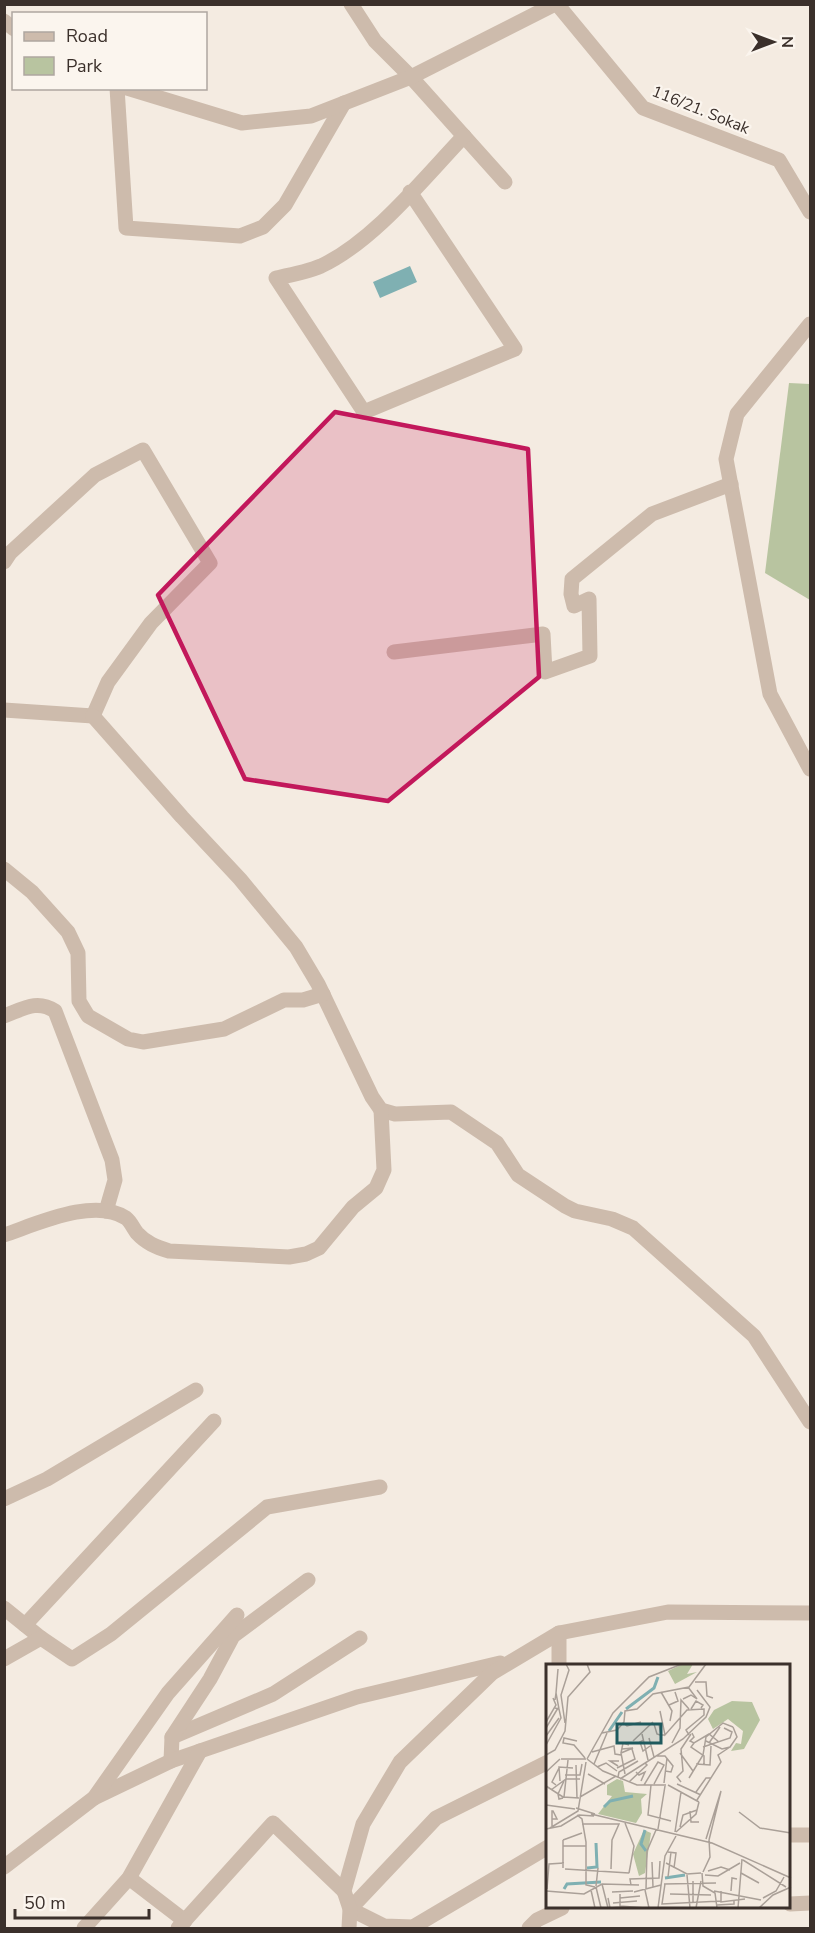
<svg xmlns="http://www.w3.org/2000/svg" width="815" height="1933" font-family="'Nunito Sans',sans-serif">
<rect width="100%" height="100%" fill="#f4ebe1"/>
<polygon fill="#b8c4a0" points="789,383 810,384 810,600 765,573"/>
<polygon fill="#7fb0b2" points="410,266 417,282 380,298 373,282"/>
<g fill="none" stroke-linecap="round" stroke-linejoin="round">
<g stroke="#cdbbac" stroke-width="15">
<polyline points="351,4 375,41 411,77 505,182"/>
<polyline points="4,21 14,29"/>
<polyline points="117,88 126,228 240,236 263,227 285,205 344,103"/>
<polyline points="127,88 242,123 311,116 411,77 555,4"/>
<path d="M 410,192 L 515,349 L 364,412 L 276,278 C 291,275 307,272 321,266 C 374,241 423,179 464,136"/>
<polyline points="810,324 737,414 726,459 770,694 810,769"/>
<polyline points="4,562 10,553 95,475 143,450 210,563 151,623 108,682 93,716 4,710"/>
<polyline points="394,652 543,634 545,672 590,656 589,599 574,606 571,594 572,579 652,514 731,484"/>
<polyline points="93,716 182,817 240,879 296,947 318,984 372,1097 381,1110 395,1114 451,1112 497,1143 518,1175 565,1206 575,1211 612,1219 633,1228 754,1336 810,1422"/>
<polyline points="4,869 32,892 68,932 78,953 79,1001 88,1016 128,1039 143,1042 224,1029 284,1000 303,1000 323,994"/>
<path d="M 4,1016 C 23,1009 37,999 55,1011 L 112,1160 L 115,1180 L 106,1211"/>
<path d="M 4,1235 C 37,1224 94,1197 126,1218 C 131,1222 133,1228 137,1233 C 146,1243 156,1247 169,1251 L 289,1257 L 306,1254 L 319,1248 L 353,1207 L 376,1188 L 384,1170 L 381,1110"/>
<polyline points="4,1499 47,1479 196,1390"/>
<polyline points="4,1608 41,1638 72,1659 111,1634 267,1507 380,1487"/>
<polyline points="25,1625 214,1421"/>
<polyline points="559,1633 559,1666"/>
<polyline points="4,1659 41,1638"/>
<polyline points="172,1737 273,1694 360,1638"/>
<polyline points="171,1761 172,1737 210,1679 233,1636 308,1580"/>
<polyline points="548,1762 436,1818 350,1909 384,1926 413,1927 548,1847"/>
<polyline points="94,1798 171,1761 357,1697 500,1663"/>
<polyline points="790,1835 810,1835"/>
<polyline points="4,1867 94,1798 168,1693 237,1615"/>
<polyline points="129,1878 185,1921"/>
<polyline points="790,1904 810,1903"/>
<polyline points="84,1928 129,1878 200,1751"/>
<polyline points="178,1928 273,1823 344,1891"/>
<polyline points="349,1928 350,1909 344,1891 363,1824 400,1762 492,1673 559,1633 668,1612 810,1613"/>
<polyline points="529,1928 537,1920 562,1908"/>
</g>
<polyline stroke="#cdbbac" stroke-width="15" points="557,4 643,108 779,160 810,212"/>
</g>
<path fill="#c2185b" fill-opacity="0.2" stroke="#c2185b" stroke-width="4.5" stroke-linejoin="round" d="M 335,412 L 528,449 L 539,677 L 388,801 L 245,779 L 158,595 Z"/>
<g text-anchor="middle" stroke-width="4.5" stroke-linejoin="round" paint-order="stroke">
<g font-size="16" fill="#3b302b" stroke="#fbf5ee">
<text transform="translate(701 109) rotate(22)" y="6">116/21. Sokak</text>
</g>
</g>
<g transform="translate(546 1664)">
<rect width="244" height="244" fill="#f4ebe1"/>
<path d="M 137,0 L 147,0 L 141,10 L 151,8 L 129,20 L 122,7 ZM 186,37 L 206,38 L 214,56 L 198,85 L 185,87 L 190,79 L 195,80 L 197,67 L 182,55 L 167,65 L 162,55 L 168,46 ZM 71,115 L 77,117 L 79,128 L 101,130 L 95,135 L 96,149 L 90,159 L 52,150 L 66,132 L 61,131 L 61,121 ZM 98,166 L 105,169 L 99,209 L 93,212 L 87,190 Z" fill="#b8c4a0"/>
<path fill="none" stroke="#7fb0b2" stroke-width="3" d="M 80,45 L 108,24 L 112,13M 63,67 L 76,48M 58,143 L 64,137 L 87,132M 99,166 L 95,180 L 100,187M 41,204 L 51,203 L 50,179M 119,214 L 139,211M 18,225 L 21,220 L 55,218"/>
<path fill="none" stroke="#aaa098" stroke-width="1.5" d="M 149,18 L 160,18 L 161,32 L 167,34M 115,28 L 126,47 L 124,57M 10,29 L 12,5M 137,35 L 145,31 L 151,35 L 142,23M 9,36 L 10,29 L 13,45M 123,41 L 132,37 L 129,28M 145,45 L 150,37 L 157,41 L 155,44M 114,47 L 119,71 L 141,46 L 158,45 L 158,51 L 140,66 L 143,71M 0,58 L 10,41 L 7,34M 19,59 L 15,31 L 23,6 L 20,0M 77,59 L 81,62 L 95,58M 0,64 L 12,44M 56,69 L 71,66 L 78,58 L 79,47 L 91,45 L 107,30 L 143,23 L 160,0M 146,69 L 148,73 L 144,77 L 148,79 L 163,70 L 173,78M 96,70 L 102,96M 115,71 L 113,60 L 108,60 L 111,70 L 114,71 L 119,71M 0,72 L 13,54M 103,74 L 108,93M 98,76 L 94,78 L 97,87 L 104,82M 31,77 L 18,74 L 17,79 L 28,81 L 39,94M 87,77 L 107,58M 160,77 L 176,85 L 184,83 L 191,73 L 187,63M 126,79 L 134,64 L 135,36 L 143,45M 148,79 L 145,83 L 158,92 L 158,100M 163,79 L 174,63M 0,81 L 15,54 L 13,45 L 9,44M 157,83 L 184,74 L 186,68 L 178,64M 46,88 L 68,82 L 69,90 L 75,91M 75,89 L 87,84 L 76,85M 134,89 L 147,107M 0,91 L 9,86 L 19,67 L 22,33 L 44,8 L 41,0M 111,92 L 119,92 L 127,102 L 125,108 L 119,107M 15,95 L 40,95M 41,95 L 57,107 L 91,121 L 120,121M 41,95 L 67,49 L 103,13 L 136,0M 48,100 L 61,69M 150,100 L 164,101 L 165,82M 30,101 L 31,134M 72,102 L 64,97 L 73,97M 51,103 L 60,99 L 71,107M 71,104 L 89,95 L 86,85M 0,108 L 14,95M 90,108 L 93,111 L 99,108 L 95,117M 42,110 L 59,120M 79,110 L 75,89 L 77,79 L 83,81M 19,111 L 34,111 L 36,100M 72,113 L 73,108 L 92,97M 143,114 L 157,91 L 160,73 L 177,59 L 187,63M 74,115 L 137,75 L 160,53 L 164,43 L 151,26M 14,117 L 13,103 L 27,104M 83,118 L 101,101 L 99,99M 135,118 L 131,113 L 137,107 L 135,85 L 145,70M 118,119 L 121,94M 131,120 L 155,131M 10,121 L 6,118 L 13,104M 98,121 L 112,98 L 118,101 L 108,120M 105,121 L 102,151 L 125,157M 122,121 L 153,138M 0,122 L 17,133 L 33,134M 5,126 L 20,115 L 34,115M 150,128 L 160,114 L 165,114M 18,133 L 22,96M 34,133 L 70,112M 17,134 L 13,135 L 12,130 L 18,117M 151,136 L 175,98 L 172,91 L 184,83M 0,141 L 29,145M 30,144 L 49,150M 144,147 L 145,158 L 153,158M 193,148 L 214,164 L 245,169M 45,150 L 166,179 L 245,214M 31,151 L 36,155 L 40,178 L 40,221 L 49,223M 6,155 L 11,155 L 7,147 L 6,147 L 6,162M 79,159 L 88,182 L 83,209M 36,160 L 73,160 L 66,176 L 65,205M 134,163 L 137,151 L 151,146M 4,164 L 32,147 L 40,98M 0,165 L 15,162 L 33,151 L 48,152M 112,165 L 119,122M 129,168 L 135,128M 130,168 L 150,150 L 153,138M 160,175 L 175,127 L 163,176M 17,176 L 17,204M 17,176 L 36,169M 17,182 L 40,182M 122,188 L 130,189 L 128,204M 197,196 L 240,223M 106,198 L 107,223M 120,199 L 141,210 L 155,209M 19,205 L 83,209M 162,207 L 175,203 L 184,206M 157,208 L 164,193 L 163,176M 156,209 L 157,222 L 169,229 L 171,244M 195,209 L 213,219M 141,211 L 144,244M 159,211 L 172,212 L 194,199M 122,213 L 125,188M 147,217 L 147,238M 56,220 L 62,244M 118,220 L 170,219M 119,220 L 116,240 L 175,237M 85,221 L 84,215 L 113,214 L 114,197M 50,222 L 52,204M 50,223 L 55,244M 1,225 L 3,200 L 18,199M 100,225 L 101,187 L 110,166M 45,226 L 49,244M 99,226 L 103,244M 0,227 L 38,230 L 56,220 L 93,221M 168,227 L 215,236M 175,227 L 175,238 L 199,235M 185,227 L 186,214 L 191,215M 66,228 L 87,227M 88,228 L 115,221M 124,230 L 165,231M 62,234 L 64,244 L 74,243 L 74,230M 74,234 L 94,232M 217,234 L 230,227 L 238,213M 67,239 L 91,237M 171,241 L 188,240 L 188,236M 74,242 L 100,244M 112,244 L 119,192 L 130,172M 150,244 L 155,217M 192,244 L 196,195M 213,244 L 227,231 L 245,223"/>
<path fill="#1f5a5e" fill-opacity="0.15" stroke="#1f5a5e" stroke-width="3" d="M 71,60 L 115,60 L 115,79 L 71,79 Z"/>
<rect width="244" height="244" fill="none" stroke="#3b302b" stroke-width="3"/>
</g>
<rect width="815" height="1933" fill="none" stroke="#3b302b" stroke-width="12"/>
<rect x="12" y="12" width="195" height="78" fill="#fbf5ee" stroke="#aea6a0" stroke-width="1.5"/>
<rect x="24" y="32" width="30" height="9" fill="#cdbbac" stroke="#aea6a0" stroke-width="1.5"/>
<text x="66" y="42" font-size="18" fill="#3b302b">Road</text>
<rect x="24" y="57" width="30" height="18" fill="#b8c4a0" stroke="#aea6a0" stroke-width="1.5"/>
<text x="66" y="72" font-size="18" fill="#3b302b">Park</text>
<g transform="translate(773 42) rotate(90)" stroke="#fbf5ee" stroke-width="4.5" paint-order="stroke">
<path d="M0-4.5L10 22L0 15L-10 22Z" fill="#3b302b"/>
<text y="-9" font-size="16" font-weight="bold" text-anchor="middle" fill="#3b302b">N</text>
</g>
<path d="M15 1909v9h134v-9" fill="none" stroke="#3b302b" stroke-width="3"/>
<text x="24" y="1909" font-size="18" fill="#3b302b" stroke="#fbf5ee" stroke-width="4.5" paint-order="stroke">50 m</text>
</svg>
